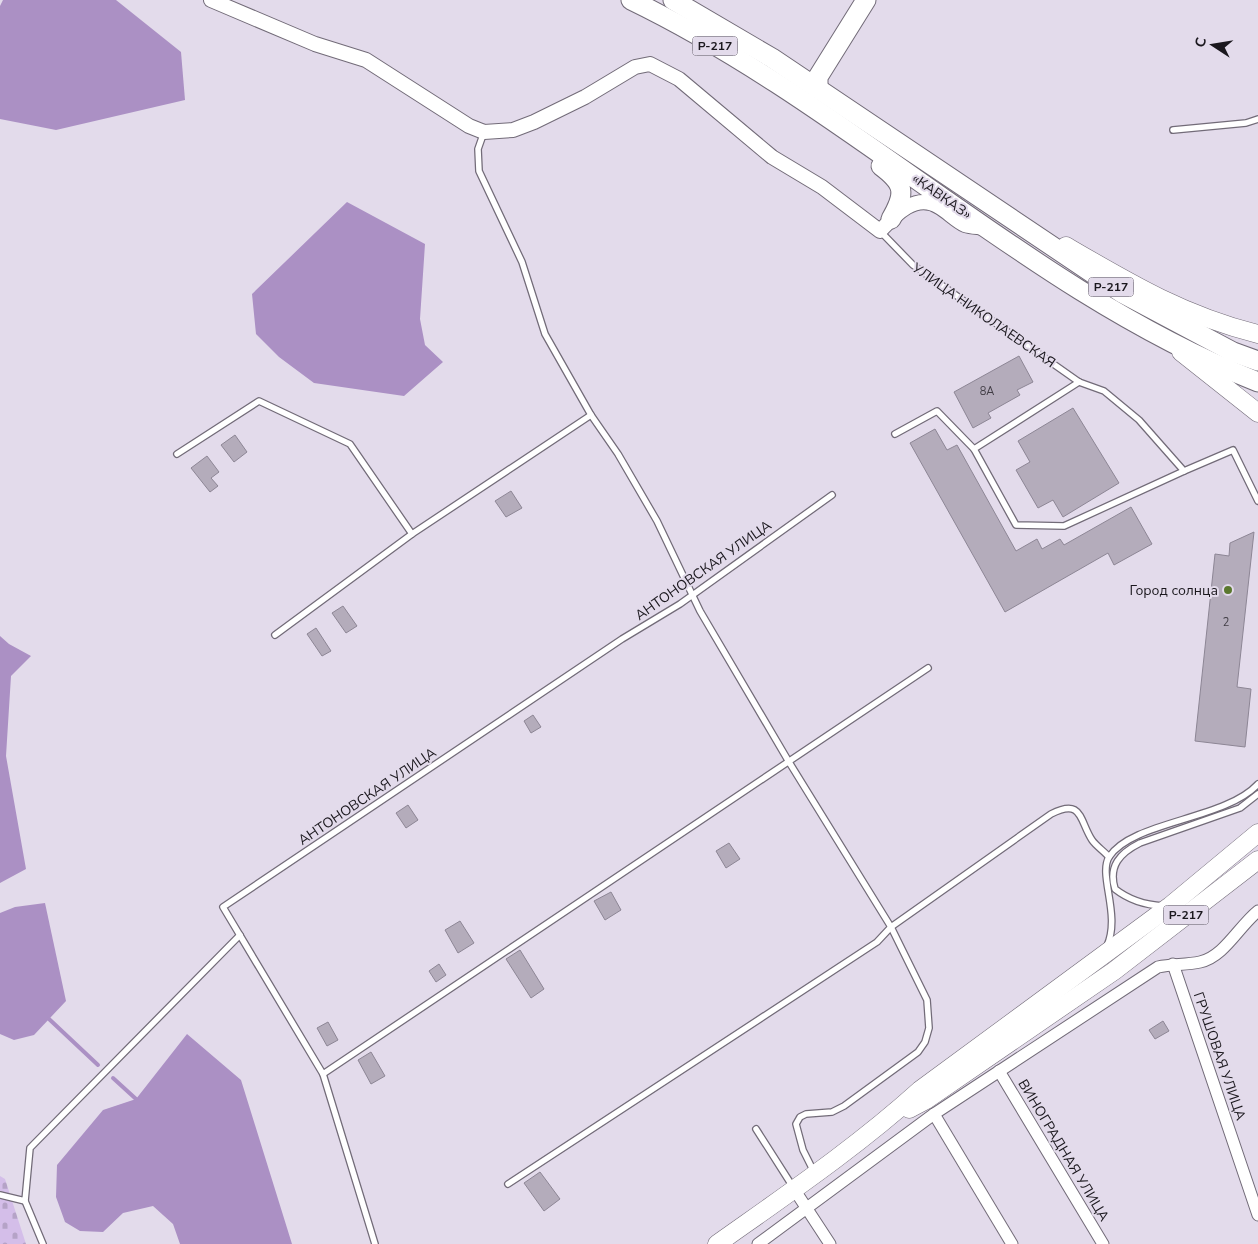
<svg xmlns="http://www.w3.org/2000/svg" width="1258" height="1244" font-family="'Nunito Sans',sans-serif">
<defs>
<pattern id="cemetery-stones" width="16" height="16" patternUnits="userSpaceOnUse" patternTransform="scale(1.25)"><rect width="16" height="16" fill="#d4bee9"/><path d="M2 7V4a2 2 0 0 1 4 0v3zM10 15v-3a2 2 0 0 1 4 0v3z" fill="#b5a3c7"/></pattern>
</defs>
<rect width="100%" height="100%" fill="#e3dbeb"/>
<polygon fill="url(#cemetery-stones)" points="0,1176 5,1179 26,1244 0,1244"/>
<g fill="#ab90c4">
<polygon points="3,0 116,0 181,52 185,100 56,130 0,119 0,6"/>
<polygon points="347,202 425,244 420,319 425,345 443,362 404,396 314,383 279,357 256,334 252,294"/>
<polygon points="0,636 9,644 31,656 11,676 6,756 26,869 0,883"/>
<polygon points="45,903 66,1001 34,1035 14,1040 0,1034 0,913 15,907"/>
<polygon points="187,1034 241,1080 292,1244 180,1244 173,1224 153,1206 123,1213 103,1232 80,1231 65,1222 56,1197 57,1165 103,1110 136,1099"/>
</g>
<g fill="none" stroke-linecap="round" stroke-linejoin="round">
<g stroke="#ab90c4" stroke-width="4">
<polyline points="49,1019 98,1065"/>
<polyline points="113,1078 136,1099"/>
</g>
</g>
<g fill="#b4acbb" stroke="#8d8695">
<polygon points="1019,356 1033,382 1017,390 1020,395 988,413 991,418 973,428 954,392"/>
<polygon points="1073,408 1119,483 1063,517 1053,500 1038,508 1016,470 1030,462 1018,441"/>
<polygon points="935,429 947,450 957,445 1016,551 1037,539 1042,549 1060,539 1064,545 1131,507 1152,544 1114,565 1108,553 1005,612 910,443"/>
<polygon points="235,435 247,452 234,462 221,445"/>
<polygon points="207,456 219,472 211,478 218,486 210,492 191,468"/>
<polygon points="511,491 522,508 506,517 495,501"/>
<polygon points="1254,532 1237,687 1251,689 1245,747 1195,741 1215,554 1229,556 1230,543"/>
<polygon points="343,606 357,626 346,633 332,613"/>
<polygon points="316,628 331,651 322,656 307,634"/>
<polygon points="533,715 541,727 531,733 524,721"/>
<polygon points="408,805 418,820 406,828 396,813"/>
<polygon points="729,843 740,859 726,868 716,851"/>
<polygon points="611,892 621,910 605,920 594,901"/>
<polygon points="460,921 474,943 458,953 445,930"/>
<polygon points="520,950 544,989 531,998 506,959"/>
<polygon points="439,964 446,975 436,982 429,971"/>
<polygon points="1163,1021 1169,1031 1155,1039 1149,1030"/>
<polygon points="328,1022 338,1040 327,1046 317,1028"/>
<polygon points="371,1052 385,1076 371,1084 358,1060"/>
<polygon points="540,1172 560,1199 544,1211 524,1183"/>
</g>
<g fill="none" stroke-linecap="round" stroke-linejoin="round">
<defs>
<g id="service">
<polyline points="1173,130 1246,123 1258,119"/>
<polyline points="484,132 478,149 479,171 522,262 545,334 591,415 618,454 657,521 700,611 789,762 891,927 927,1000 929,1028 925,1042 918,1052 844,1106 832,1112 806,1114 800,1117 796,1124 803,1150 814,1172"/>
<polyline points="880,231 913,265 1079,382 1104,391 1139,420 1184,471 1233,450 1258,501"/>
<polyline points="1079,382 974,449 1016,525 1064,526 1184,471"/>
<polyline points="895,434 937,411 974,449"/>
<polyline points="177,454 259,401 350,444 412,534"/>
<polyline points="275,635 412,534 591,415"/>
<path d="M 1163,906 C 1145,905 1129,900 1115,889 C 1108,866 1120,853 1140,843 L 1240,808 L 1258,794"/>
<path d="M 1107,946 C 1121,915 1098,875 1109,857 C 1132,821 1225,820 1258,784"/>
<polyline points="323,1074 928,668"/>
<polyline points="756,1129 793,1187"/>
<path d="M 508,1184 L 877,942 L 891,927 L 1051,814 C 1083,798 1079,820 1092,840 C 1096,846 1104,851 1109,857"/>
<polyline points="0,1195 25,1201 30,1148 240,935"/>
<polyline points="25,1201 43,1244"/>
<polyline points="375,1244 323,1074 223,907 622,639 680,604 832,495"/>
</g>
<g id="minor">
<polyline points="1173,964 1258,1215"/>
<polyline points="999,1071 1103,1244"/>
<polyline points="934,1114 1012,1244"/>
<polyline points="794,1189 830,1244"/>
<path d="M 758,1244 L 934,1114 L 1158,967 C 1172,964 1186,965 1200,962 C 1224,957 1239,926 1258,911"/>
</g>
<path id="tertiary" d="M 211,0 L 315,44 L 366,60 L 469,126 L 484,132 L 513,130 L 534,122 L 585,97 L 635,67 L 650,64 L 679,79 L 772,157 L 822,187 L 880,231 C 895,215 916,192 939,207 C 948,212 956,221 965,225 C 971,227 979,227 984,228"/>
<g id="primary">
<path d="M 1066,246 C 1131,284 1185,316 1258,334"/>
<polyline points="1181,352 1258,413"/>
<polyline points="909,1109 926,1100 1114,971 1258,860"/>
<path d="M 717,1244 C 786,1195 857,1147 920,1090 L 1170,906 L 1258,833"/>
</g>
<g id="trunk">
<path d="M 631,0 C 852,107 1029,291 1258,382"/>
<polyline points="673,0 772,58 1122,293 1233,352 1258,361"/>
<polyline points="818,89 818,77 866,0"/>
<path d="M 881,166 C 905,184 906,193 891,219"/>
</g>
</defs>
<use href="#service" stroke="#726b78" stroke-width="8"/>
<use href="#minor" stroke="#726b78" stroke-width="13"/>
<use href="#tertiary" stroke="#726b78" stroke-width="16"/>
<use href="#primary" stroke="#726b78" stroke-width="19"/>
<use href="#trunk" stroke="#726b78" stroke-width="21"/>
<use href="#service" stroke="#fff" stroke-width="5.5"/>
<use href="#minor" stroke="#fff" stroke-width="11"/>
<use href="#tertiary" stroke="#fff" stroke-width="14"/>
<use href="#primary" stroke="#fff" stroke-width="18"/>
<use href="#trunk" stroke="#fff" stroke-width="19"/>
</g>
<circle fill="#5a782e" stroke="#e3dbeb" stroke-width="2" cx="1228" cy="590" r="5"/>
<g text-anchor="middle" stroke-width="4" stroke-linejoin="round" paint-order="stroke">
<g font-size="11" fill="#413d45">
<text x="987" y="395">8А</text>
<text x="1226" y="626">2</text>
</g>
<g fill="#e3dbeb" stroke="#57525c" stroke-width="1">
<rect x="692.5" y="36.5" width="45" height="19" rx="4"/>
<rect x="1088.5" y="277.5" width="45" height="19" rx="4"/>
<rect x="1163.5" y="905.5" width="45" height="19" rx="4"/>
</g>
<g font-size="12" font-weight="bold" fill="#1b181e">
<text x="715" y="50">Р-217</text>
<text x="1111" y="291">Р-217</text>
<text x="1186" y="919">Р-217</text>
</g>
<g font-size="14" fill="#1b181e" stroke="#e3dbeb">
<text transform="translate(942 196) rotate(35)" y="5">«КАВКАЗ»</text>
<text transform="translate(984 315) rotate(35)" y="5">УЛИЦА НИКОЛАЕВСКАЯ</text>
<text transform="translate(703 570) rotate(-35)" y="5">АНТОНОВСКАЯ УЛИЦА</text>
<text transform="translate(367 796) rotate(-34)" y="5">АНТОНОВСКАЯ УЛИЦА</text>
<text transform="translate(1220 1056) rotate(71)" y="5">ГРУШОВАЯ УЛИЦА</text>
<text transform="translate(1064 1150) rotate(59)" y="5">ВИНОГРАДНАЯ УЛИЦА</text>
</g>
<g font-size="14" fill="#1b181e" stroke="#e3dbeb" text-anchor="end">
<text x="1218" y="595">Город солнца</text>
</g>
</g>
<g transform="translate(1213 45) rotate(282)" stroke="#e3dbeb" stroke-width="4" paint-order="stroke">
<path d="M0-4L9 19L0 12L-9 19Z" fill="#1b181e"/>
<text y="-8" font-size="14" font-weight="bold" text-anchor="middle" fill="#1b181e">С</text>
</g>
</svg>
